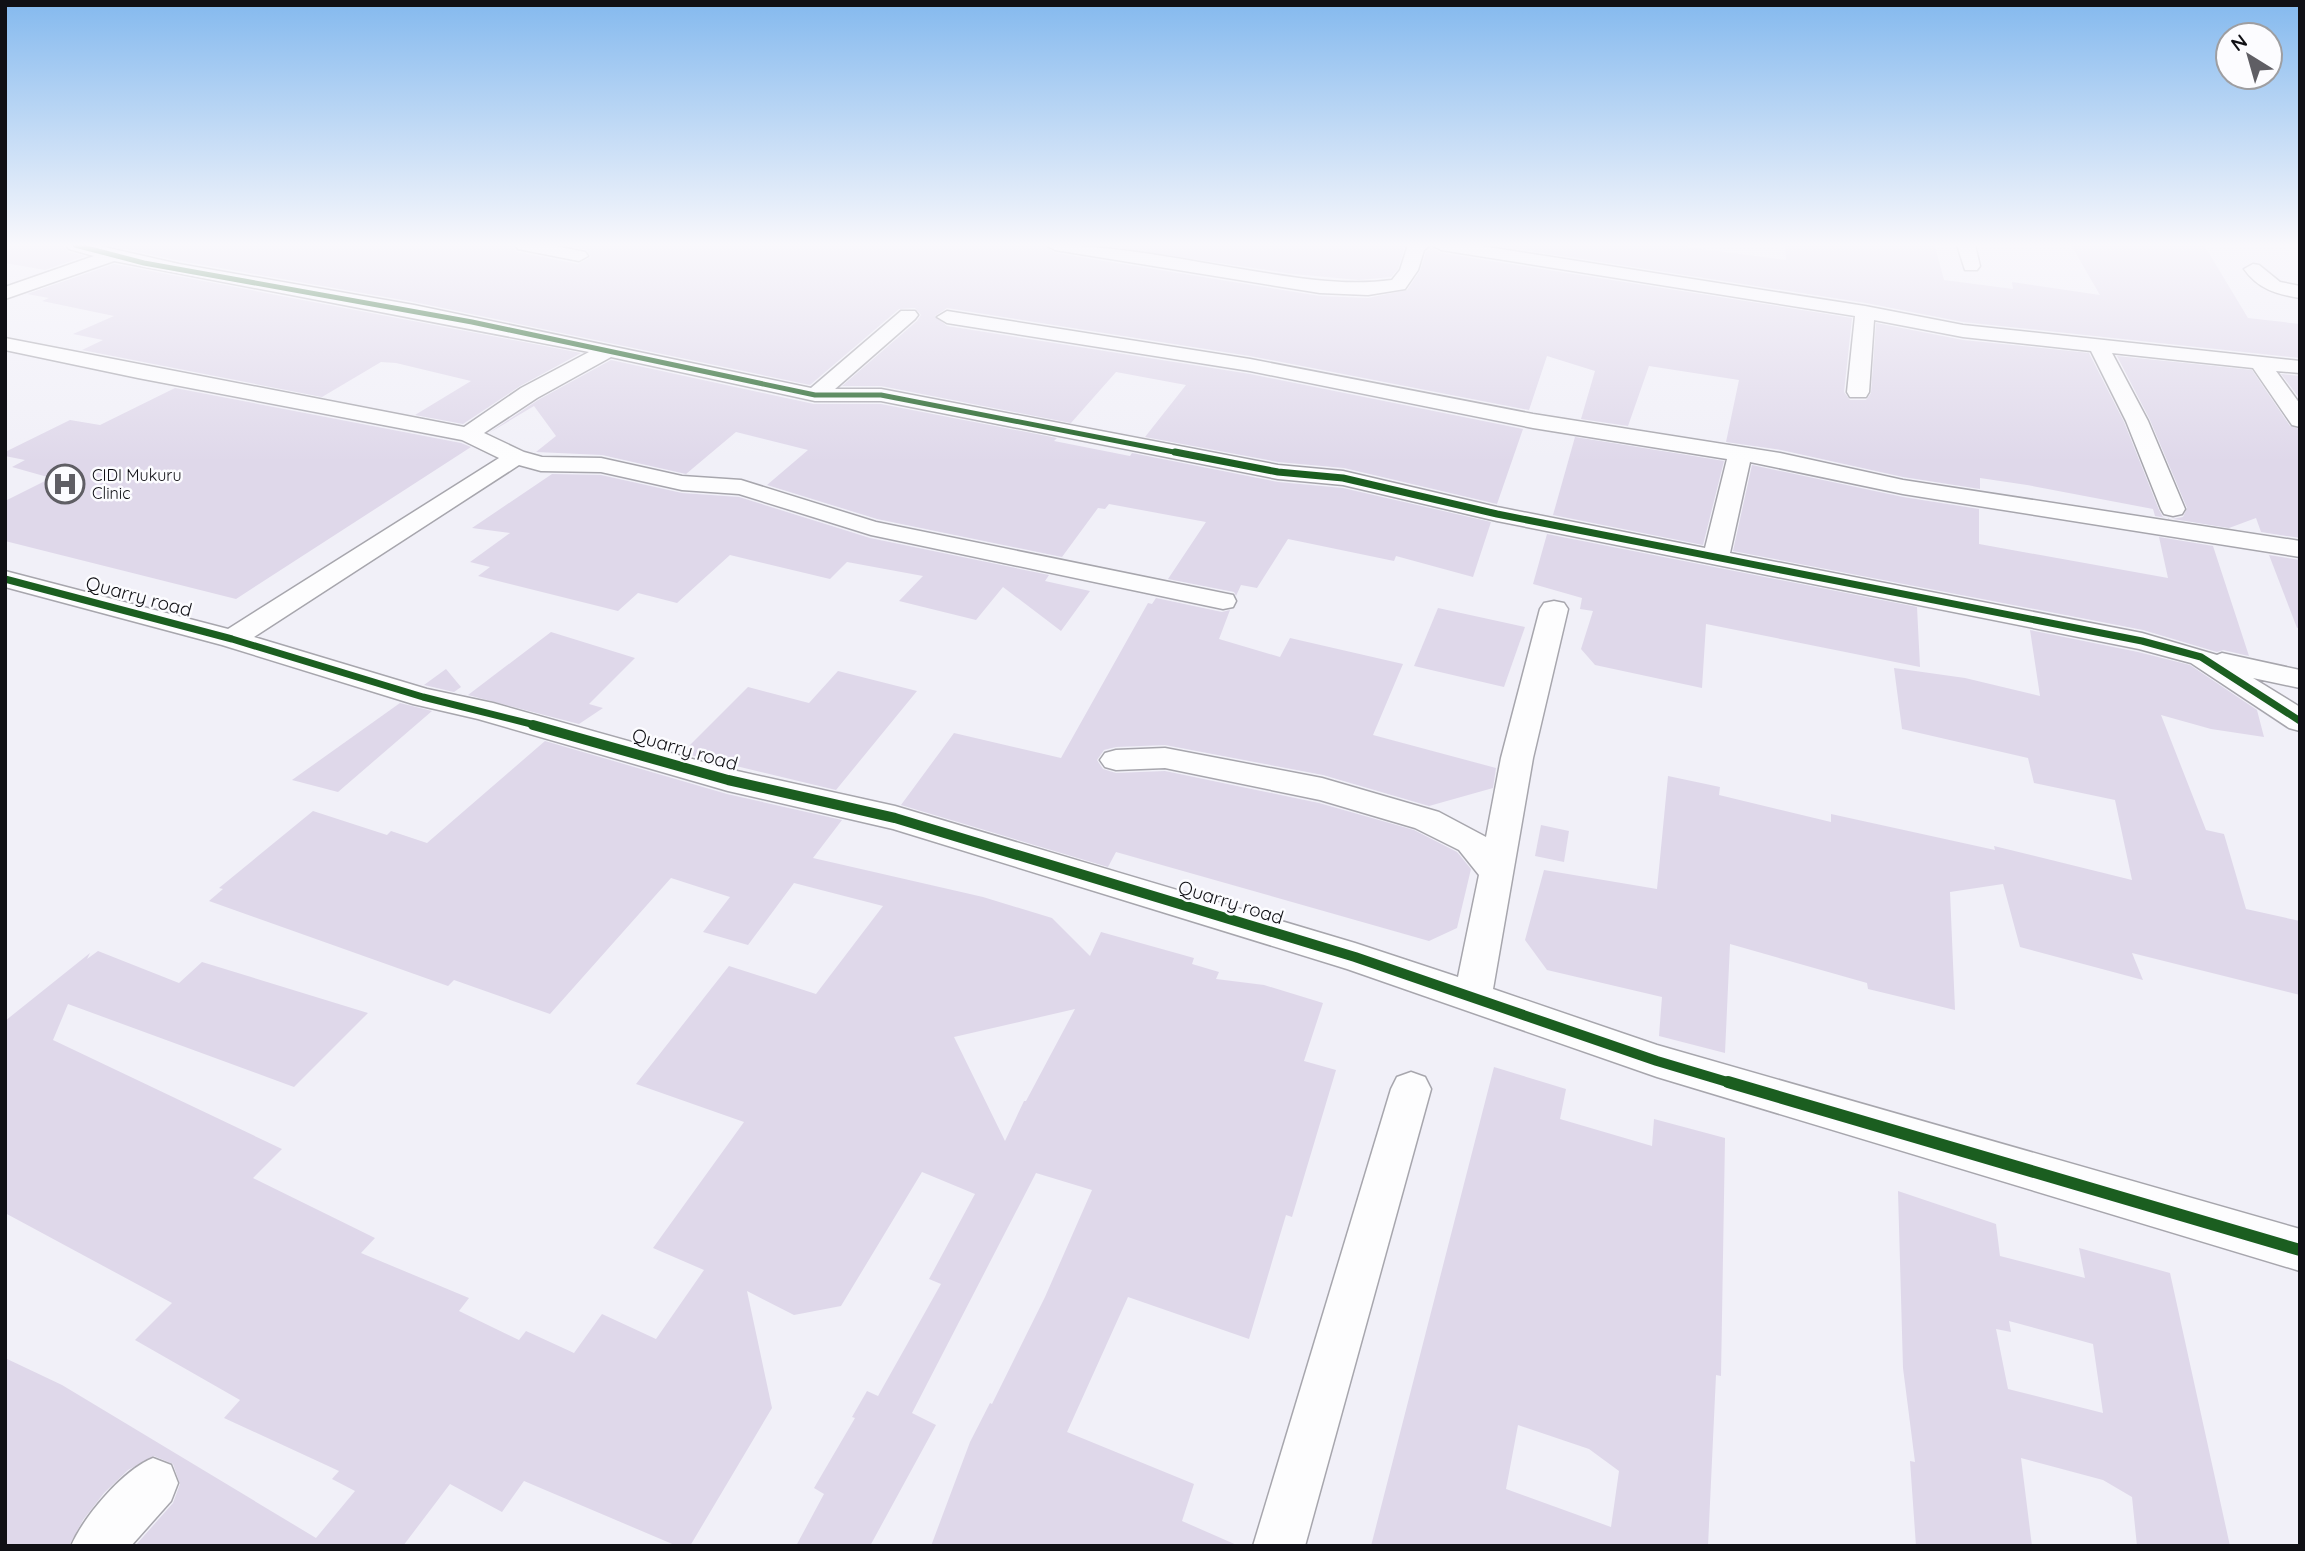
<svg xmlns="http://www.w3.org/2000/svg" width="2305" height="1551" font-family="Quicksand,sans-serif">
<rect width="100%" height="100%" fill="#f1f0f8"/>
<g fill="#dfd8ea" fill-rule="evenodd">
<polygon points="5,245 63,245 68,252 85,256 45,270 5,263"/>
<polygon points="107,245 512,245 517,252 578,264 591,257 587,250 564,245 1044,245 1055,253 1320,296 1368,298 1407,290 1420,271 1426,252 1432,248 1441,253 1852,318 1844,392 1850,400 1866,400 1871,393 1876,323 1963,340 2089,353 2124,422 2159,510 2163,517 2172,519 2183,517 2187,508 2150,420 2117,356 2252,370 2290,426 2300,429 2300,538 2261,532 2256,518 2229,528 2155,516 2153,509 2027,485 1980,478 1980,489 1903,477 1781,450 1726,442 1739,380 1649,366 1628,426 1581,419 1595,371 1547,356 1529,410 1250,356 947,308 935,316 947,326 1250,374 1523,429 1497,504 1344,468 1278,462 1145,437 1186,385 1116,372 1071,423 881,386 842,386 917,321 921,315 915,308 899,309 810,385 414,302 180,261"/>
<polygon points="1100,245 1405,245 1398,269 1391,277 1359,280 1293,274"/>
<polygon points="1492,245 1687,245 1687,247 1786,260 1785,245 1922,245 1935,246 1944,280 2013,289 2012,282 2100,295 2071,245 2204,245 2248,318 2300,324 2300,358 1963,322 1866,303"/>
<polygon points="114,264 581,353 520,386 463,424 415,415 471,381 396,363 381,362 322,397 82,350 103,340 73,334 114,316 42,301 49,298 27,294"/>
<polygon points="611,360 814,404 881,404 1057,438 1054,441 1130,456 1132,453 1278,482 1343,488 1491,522 1473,577 1396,556 1394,561 1288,539 1257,588 1241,585 1236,596 1234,592 1168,579 1206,522 1109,504 1105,509 1098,508 1062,557 877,519 767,485 808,450 736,432 686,474 602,455 536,452 556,436 534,406 489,433 538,400"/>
<polygon points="2281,374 2300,376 2300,399"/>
<polygon points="175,388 461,443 471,447 236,599 5,541 5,501 51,478 12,467 25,460 5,456 5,452 70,420 100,425"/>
<polygon points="1575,437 1724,461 1703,545 1553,515"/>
<polygon points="1752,465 1903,497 1979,509 1979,544 2168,578 2159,537 2213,546 2249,656 2223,650 2217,652 2143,630 1733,551"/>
<polygon points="552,474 601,475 682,493 739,497 870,538 1049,575 1045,581 1090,591 1061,631 1003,587 976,620 899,601 923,576 847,562 830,579 730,555 677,603 638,593 618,611 478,576 490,567 470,562 510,533 472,528"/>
<polygon points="1547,534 1917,607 1920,667 1706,624 1702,688 1595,665 1581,649 1593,611 1580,609 1582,598 1533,584"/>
<polygon points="2269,555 2300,560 2300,627 2297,628"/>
<polygon points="1156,598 1222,612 1230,610 1219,639 1280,657 1290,638 1403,664 1373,735 1496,768 1493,788 1429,806 1323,775 1165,745 1116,747 1104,750 1097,760 1103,769 1116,773 1165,771 1319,803 1414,830 1457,852 1471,869 1457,928 1429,941 1116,852 1108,867 901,805 954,733 1061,758 1148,603 1152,604"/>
<polygon points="1438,608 1525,627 1504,687 1414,666"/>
<polygon points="2030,630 2138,652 2190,665 2257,710 2264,737 2211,729 2161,715 2206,830 2224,834 2246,909 2300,921 2300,995 2132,953 2143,980 2020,947 2003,884 1950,892 1955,1010 1868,989 1867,983 1730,944 1725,1053 1659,1036 1662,997 1547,970 1525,940 1544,870 1657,889 1668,776 1720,787 1719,795 1831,822 1831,814 1995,850 1994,846 2132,880 2115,800 2034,783 2028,758 1902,729 1894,668 1965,678 2040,696"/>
<polygon points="551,632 635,658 589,704 603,708 579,724 468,695"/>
<polygon points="446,669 461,687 454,692 424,685"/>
<polygon points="838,671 917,691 836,790 682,753 748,687 809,703"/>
<polygon points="400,703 432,711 338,792 292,780"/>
<path d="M 545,741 L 727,794 L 842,820 L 813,858 L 983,897 L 1052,918 L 1090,956 L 1101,932 L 1194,958 L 1192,964 L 1219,972 L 1216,979 L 1264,985 L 1323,1003 L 1304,1061 L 1336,1070 L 1292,1217 L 1286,1215 L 1249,1339 L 1128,1297 L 1067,1432 L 1194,1484 L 1182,1521 L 1239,1546 L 931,1546 L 970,1442 L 990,1403 L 992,1404 L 1045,1297 L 1092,1190 L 1036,1173 L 912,1413 L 936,1425 L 870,1546 L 796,1546 L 824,1494 L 814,1488 L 855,1418 L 852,1417 L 867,1391 L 878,1396 L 941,1284 L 929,1279 L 975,1194 L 922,1172 L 841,1306 L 794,1315 L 747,1291 L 772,1408 L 690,1546 L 677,1546 L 524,1481 L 502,1512 L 450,1484 L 403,1546 L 135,1546 L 173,1503 L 180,1484 L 173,1464 L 154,1456 L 128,1470 L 104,1493 L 83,1520 L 69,1546 L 5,1546 L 5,1358 L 62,1385 L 316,1538 L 355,1491 L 332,1479 L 339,1471 L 224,1418 L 240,1400 L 135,1340 L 172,1303 L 5,1213 L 5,1021 L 90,953 L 87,959 L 98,951 L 179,983 L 202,962 L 368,1013 L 294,1087 L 68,1004 L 53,1040 L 282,1149 L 253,1178 L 375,1238 L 361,1253 L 469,1298 L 459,1311 L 519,1340 L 526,1331 L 574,1353 L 602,1314 L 656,1339 L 704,1270 L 653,1248 L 744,1122 L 636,1084 L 729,966 L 816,994 L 883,906 L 794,883 L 748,945 L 703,932 L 730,897 L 671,878 L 550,1014 L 454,980 L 448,986 L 209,901 L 223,889 L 219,888 L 313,811 L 387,835 L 391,831 L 427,843 ZM 1075,1009 L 1026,1101 L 1024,1101 L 1005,1141 L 954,1037 Z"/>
<polygon points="1541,825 1569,831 1564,862 1535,856"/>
<path d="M 1494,1067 L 1566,1089 L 1560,1119 L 1652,1146 L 1654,1119 L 1725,1138 L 1721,1376 L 1716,1375 L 1708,1546 L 1371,1546 ZM 1518,1425 L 1589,1449 L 1619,1471 L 1611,1527 L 1506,1489 Z"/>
<path d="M 1898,1191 L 1996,1224 L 2000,1256 L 2085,1278 L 2079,1248 L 2170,1273 L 2230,1546 L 2137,1546 L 2132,1497 L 2103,1480 L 2021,1458 L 2032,1546 L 1916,1546 L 1910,1461 L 1915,1462 L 1903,1368 ZM 2009,1321 L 2093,1344 L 2103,1413 L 2008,1389 L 1996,1329 L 2011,1332 Z"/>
</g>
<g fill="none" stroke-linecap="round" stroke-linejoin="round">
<defs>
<g id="minor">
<polygon points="66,245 95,245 179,264 414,305 811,388 901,311 915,311 918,315 915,319 835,389 881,389 1278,465 1343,471 1497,507 1705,548 1727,459 1533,428 1250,371 947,323 937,317 947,311 1250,359 1533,414 1780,453 1903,480 2300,541 2300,557 1903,494 1750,462 1730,553 2142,633 2217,655 2222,653 2300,670 2300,688 2253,678 2300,707 2300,731 2289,728 2191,663 2139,649 1497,521 1343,485 1278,479 881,401 815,401 611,357 537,398 484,433 524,452 542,457 601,458 682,476 741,480 876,522 1223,593 1233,595 1236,601 1233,607 1223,609 871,535 739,494 682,490 601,472 541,471 519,465 254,637 427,689 493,703 728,769 895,806 1355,943 1458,977 1479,875 1459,850 1415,828 1320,800 1165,768 1116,770 1105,767 1100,760 1105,753 1116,750 1165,748 1322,778 1439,812 1486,837 1501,758 1540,609 1544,603 1554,601 1564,603 1568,609 1533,758 1493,989 1657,1045 2300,1229 2300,1271 1657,1077 1347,969 893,829 728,791 478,719 413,704 222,645 5,587 5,571 228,629 499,458 462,440 138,378 5,350 5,338 464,427 521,388 589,352 114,261 5,299 5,287 94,256 69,249"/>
<polygon points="515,245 551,245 585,252 588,256 579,261 518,249"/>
<path d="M 1046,245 C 1118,245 1188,261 1259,272 C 1304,279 1347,286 1392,280 L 1400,270 L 1408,245 L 1431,245 L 1424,250 L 1418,270 L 1405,289 L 1368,295 L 1320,293 L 1055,250 Z"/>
<polygon points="1432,245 1475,245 1865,306 1963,325 2300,361 2300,373 2276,371 2300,404 2300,427 2292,425 2253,368 2112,353 2148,421 2185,509 2182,514 2173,516 2164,514 2161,509 2126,421 2091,351 1963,337 1874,320 1869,392 1866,397 1850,397 1847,392 1855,316 1441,250"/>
<polygon points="1957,245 1975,245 1980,266 1977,270 1965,270"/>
<path d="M 2253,264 L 2259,265 L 2280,282 L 2300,286 L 2300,298 C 2276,294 2258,289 2244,269 Z"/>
<polygon points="1411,1072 1425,1077 1431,1089 1305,1546 1253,1546 1391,1089 1397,1077"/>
<path d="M 153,1458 L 171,1465 L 178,1483 L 171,1501 L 131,1546 L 71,1546 C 84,1516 123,1470 153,1458 Z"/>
</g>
</defs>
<use href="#minor" stroke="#a7a6ad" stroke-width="3"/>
<use href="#minor" fill="#fdfdfe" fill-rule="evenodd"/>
<defs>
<polyline id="cycleway-far3" points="75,245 144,263 472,322 815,395 881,395 1184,454"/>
<g id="cycleway-far2">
<polyline points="1175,452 1278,472 1343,478 1497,514 2142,641 2201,657 2300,721"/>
<polyline points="5,579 232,639 423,697 539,726"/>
</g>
<polyline id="cycleway-far1" points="533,725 728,780 895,818 1355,957 1657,1061 1734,1084"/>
<polyline id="cycleway" points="1728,1082 2300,1250"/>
</defs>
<use href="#cycleway-far3" stroke="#fcfcff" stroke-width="8"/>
<use href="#cycleway-far2" stroke="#fcfcff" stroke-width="10"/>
<use href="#cycleway-far1" stroke="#fcfcff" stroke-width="14"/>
<use href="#cycleway" stroke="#fcfcff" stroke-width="17"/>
<use href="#cycleway-far3" stroke="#1b5e20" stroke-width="5"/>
<use href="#cycleway-far2" stroke="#1b5e20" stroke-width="7"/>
<use href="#cycleway-far1" stroke="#1b5e20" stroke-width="10"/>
<use href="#cycleway" stroke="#1b5e20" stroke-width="12"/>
</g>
<linearGradient id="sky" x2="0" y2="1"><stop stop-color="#84b9ee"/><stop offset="0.53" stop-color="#f9f8fc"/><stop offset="1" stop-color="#f9f8fc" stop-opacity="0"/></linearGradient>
<rect width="2305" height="462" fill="url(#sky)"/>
<defs>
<symbol id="hospital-ring" viewBox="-11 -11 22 22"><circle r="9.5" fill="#fcfcff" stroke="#5f5e64" stroke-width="1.5"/><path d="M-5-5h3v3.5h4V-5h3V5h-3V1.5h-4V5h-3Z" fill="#5f5e64"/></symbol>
</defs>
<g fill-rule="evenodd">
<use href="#hospital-ring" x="43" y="462" width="44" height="44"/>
</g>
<g text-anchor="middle" stroke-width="5" stroke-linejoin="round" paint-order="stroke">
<g font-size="16" fill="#101015" stroke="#fcfcff" text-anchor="start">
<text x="92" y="481">CIDI Mukuru<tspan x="92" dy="18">Clinic</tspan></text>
</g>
<g font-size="19" fill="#101015" stroke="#fcfcff">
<text transform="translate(139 596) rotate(15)" y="7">Quarry road</text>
<text transform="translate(685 749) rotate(16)" y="7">Quarry road</text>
<text transform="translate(1231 902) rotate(17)" y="7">Quarry road</text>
</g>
</g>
<rect width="2305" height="1551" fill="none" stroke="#101015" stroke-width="14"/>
<g transform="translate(2249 56) rotate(323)"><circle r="33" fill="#fcfcff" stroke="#9e9ea1" stroke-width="2"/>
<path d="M0-5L12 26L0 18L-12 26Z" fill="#5f5e64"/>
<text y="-10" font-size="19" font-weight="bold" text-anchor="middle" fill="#101015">N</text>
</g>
</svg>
